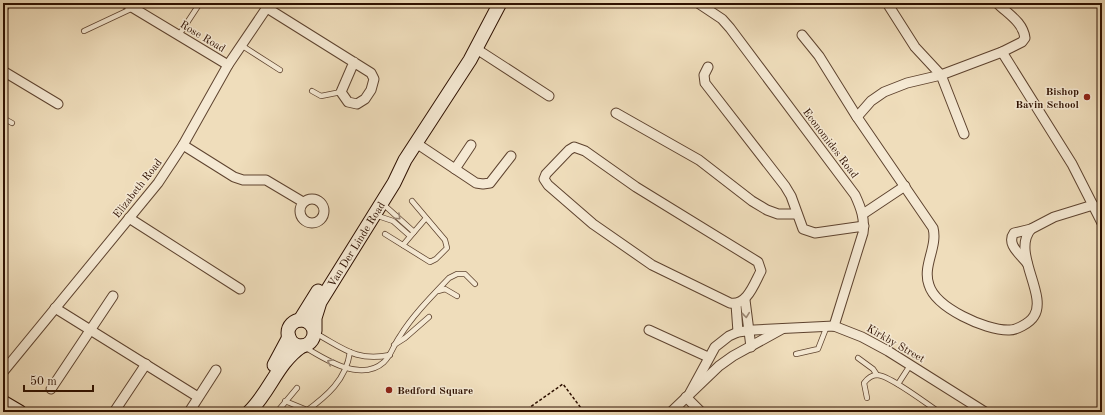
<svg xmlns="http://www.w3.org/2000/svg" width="1105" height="415" font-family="'Old Standard TT',serif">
<rect width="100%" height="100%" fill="#efddbb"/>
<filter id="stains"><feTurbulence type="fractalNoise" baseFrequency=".005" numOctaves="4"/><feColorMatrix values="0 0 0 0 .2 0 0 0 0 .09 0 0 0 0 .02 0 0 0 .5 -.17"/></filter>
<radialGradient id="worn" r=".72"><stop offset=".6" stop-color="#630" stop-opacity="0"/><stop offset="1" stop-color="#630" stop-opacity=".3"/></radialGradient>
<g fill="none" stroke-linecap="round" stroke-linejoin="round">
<defs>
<g id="service">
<polyline points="84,31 133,8"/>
<polyline points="179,35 200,3"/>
<polyline points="241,45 280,70"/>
<polyline points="312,91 321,96 341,92"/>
<polyline points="3,118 12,123"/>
<polyline points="383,204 414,232"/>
<polyline points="375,215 393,221 410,236"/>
<polyline points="385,234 430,262 436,259 447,248 445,240 412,201"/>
<polyline points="403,245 426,218"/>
<polyline points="438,291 445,289 457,296"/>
<path d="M 315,333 C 343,348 356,362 390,355"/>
<polyline points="394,345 405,338 429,317"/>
<path d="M 303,346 C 324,359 361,383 384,362 C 392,354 394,344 400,336 C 413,315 432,296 449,278 L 457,274 L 465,274 L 475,284"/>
<polyline points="796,354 818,349 827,326"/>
<polyline points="858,358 873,369 877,375"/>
<polyline points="898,384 911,364"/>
<path d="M 867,398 L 864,383 C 867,379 872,375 877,375 C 889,375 927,404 939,412"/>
<polyline points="285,401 307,410"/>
<polyline points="277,412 297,388"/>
<path d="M 305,412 C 327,396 346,380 350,352"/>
</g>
<g id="minor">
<polyline points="125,3 228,65"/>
<path d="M 698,3 L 722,19 L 730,28 L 855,195 C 861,208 865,219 863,233 L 834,326"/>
<polyline points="887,3 915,47 941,75 964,134"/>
<polyline points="3,8 6,3"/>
<polyline points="267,8 371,73 374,79 371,90 365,99 357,104 348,102 341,92 354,62"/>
<path d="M 802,35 L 819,56 L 857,117 L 933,228 C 938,247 922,266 929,285 C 936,308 985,330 1008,330 C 1015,331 1030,323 1034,316 C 1048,295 1011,252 1031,229"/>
<polyline points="475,48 549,96"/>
<polyline points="1002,52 1072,164 1102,223"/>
<polyline points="708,67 704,75 705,83 785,186 791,196 803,229 815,233 864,226"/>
<polyline points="3,71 58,104"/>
<polyline points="616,113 699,160 752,201 767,210 778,214 797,214"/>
<path d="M 857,117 L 871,101 L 884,92 L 907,83 L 941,75 L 1002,52 L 1022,42 L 1025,38 C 1023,22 1008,14 997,3"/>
<polyline points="416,143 476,183 483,184 490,183 511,156"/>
<polyline points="183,145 234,177 243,180 266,180 303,202"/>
<path d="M 574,147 L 585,151 L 636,187 L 758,262 L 761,271 C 754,284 747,306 730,303 L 652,265 L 593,224 L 548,185 L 544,179 L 546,174 L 569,150 Z"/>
<polyline points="455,169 471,145"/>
<circle cx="312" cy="211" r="12"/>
<polyline points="863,214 905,186"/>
<polyline points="129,218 240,289"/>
<path d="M 1027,263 C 1020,254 1006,244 1014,233 L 1031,229 L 1054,217 L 1093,205"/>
<polyline points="745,300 751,347"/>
<polyline points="736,304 738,332"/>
<polyline points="55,308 198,397"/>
<polyline points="649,330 708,357"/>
<polyline points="3,372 158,183 183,145 228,65 270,3"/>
<polyline points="51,389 113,296"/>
<polyline points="690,393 715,347 729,336 738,332 754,330 834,326 862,337 888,351 985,412"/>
<polyline points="686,397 701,412"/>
<polyline points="114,412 146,364"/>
<polyline points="189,412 216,370"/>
<polyline points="671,412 719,366 733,356 782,329"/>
</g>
<g id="secondary">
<circle cx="301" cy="333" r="13"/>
<polyline points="300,320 318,291"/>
<polyline points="315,331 315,318 320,302 394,183 405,160 470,60 500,3"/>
<polyline points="274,365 289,337"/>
<polyline points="3,402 20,412"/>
<path d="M 249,412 C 270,392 277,363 302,346"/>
</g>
</defs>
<use href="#service" stroke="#5e432f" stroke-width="6"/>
<use href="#minor" stroke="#5e432f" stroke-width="11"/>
<use href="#secondary" stroke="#2e1000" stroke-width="15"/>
<polyline stroke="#2e1000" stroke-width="1.5" stroke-dasharray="3 2" stroke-linecap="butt" points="523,412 563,384 584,412"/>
<use href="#service" stroke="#f5e9d3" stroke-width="4.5"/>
<use href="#minor" stroke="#f5e9d3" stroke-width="9"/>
<use href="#secondary" stroke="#f5e9d3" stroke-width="13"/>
</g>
<defs><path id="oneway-chevron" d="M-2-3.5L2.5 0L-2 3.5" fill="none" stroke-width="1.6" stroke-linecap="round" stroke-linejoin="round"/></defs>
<g stroke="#9b8774">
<use href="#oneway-chevron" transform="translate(398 217) rotate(43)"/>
<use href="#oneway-chevron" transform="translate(746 315) rotate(84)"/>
<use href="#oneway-chevron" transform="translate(330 362) rotate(-153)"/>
</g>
<g fill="#8f2418" stroke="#f5e9d3" stroke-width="1.5">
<circle cx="1087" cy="97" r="4"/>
<circle cx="389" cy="390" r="4"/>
</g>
<g text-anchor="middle" stroke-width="3" stroke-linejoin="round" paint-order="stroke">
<g font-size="11" fill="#2e1000" stroke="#f5e9d3">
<text transform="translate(203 36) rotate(31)" y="4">Rose Road</text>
<text transform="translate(831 143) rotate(53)" y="4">Economides Road</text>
<text transform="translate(137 188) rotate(-52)" y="4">Elizabeth Road</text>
<text transform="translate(356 244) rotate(-58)" y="4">Van Der Linde Road</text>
<text transform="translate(896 343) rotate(30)" y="4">Kirkby Street</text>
</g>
<g font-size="11" font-weight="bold" fill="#2e1000" stroke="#f5e9d3" text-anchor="end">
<text x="1079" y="95">Bishop<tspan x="1079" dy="13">Bavin School</tspan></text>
<text x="397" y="394" text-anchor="start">Bedford Square</text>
</g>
</g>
<rect width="1105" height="415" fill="none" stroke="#efddbb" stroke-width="16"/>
<rect x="4" y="4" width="1097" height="407" fill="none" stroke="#2e1000" stroke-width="2"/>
<rect x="8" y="8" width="1089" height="399" fill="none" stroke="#2e1000"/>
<path d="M24 385v6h69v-6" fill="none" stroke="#2e1000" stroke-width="2"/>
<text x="30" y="385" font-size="12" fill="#2e1000" stroke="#f5e9d3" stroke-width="3" paint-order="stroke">50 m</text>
<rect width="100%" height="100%" filter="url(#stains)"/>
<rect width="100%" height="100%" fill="url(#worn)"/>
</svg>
